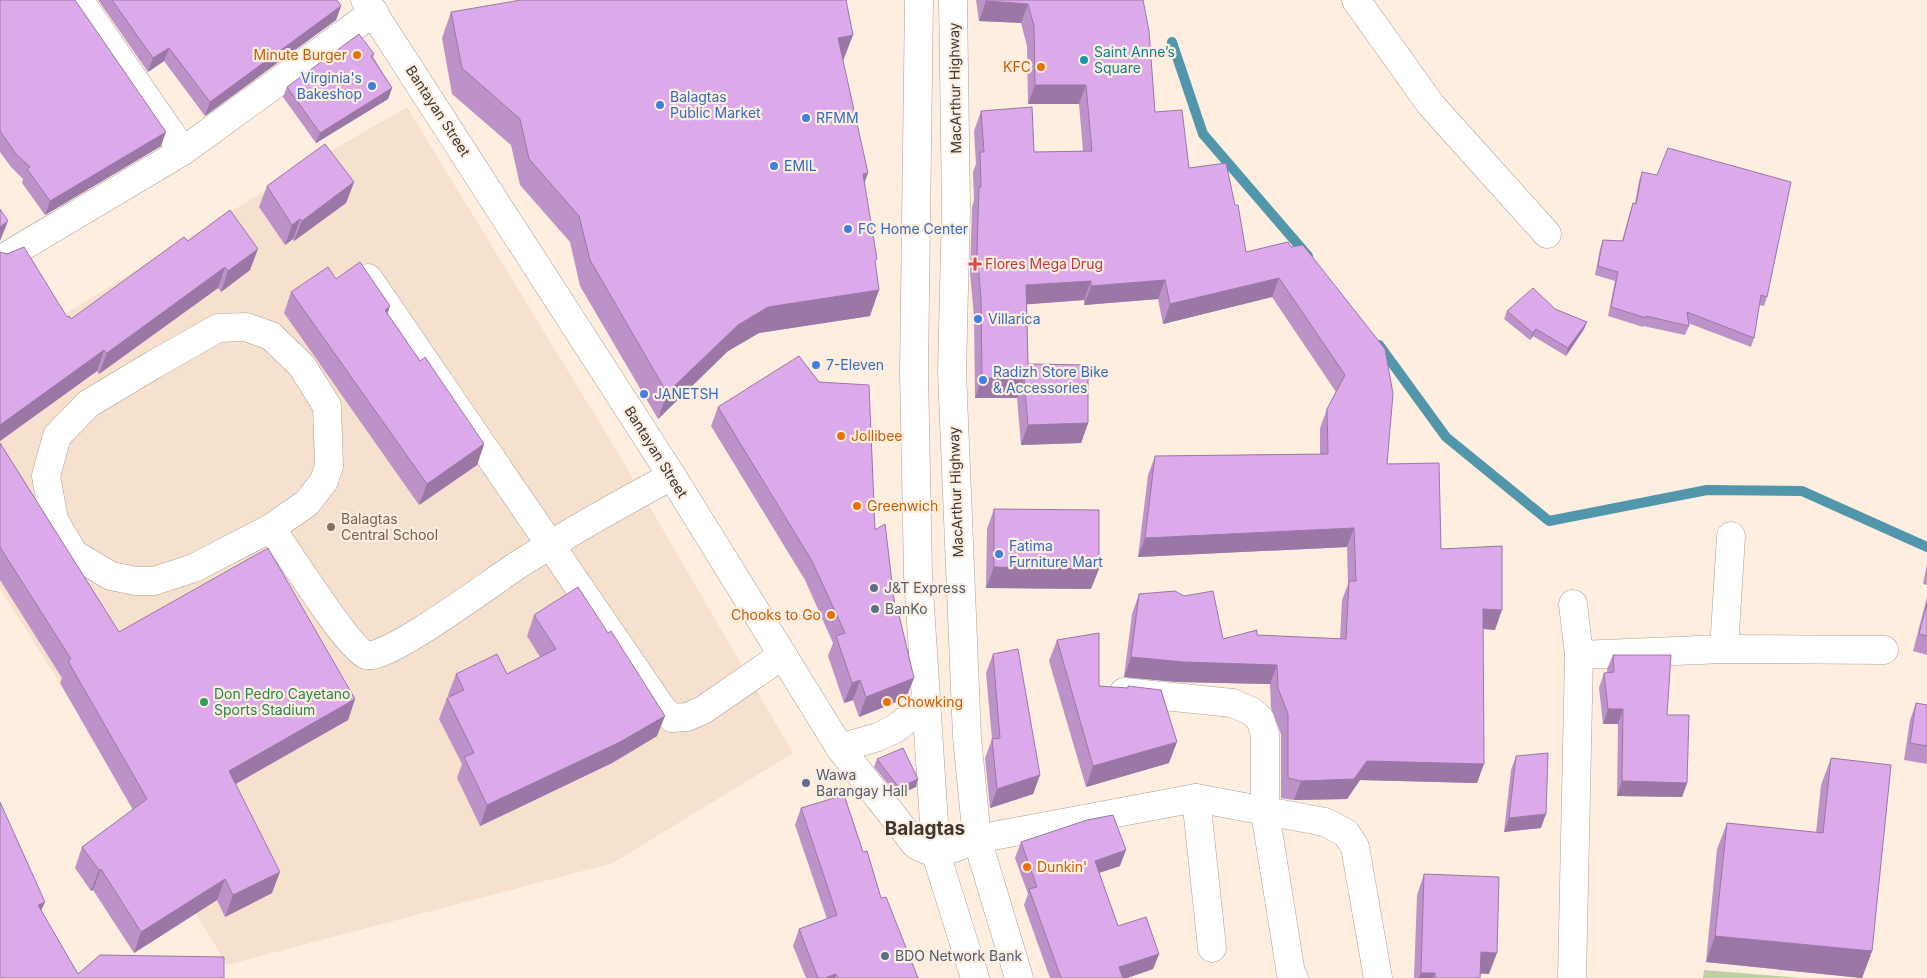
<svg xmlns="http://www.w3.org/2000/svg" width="1927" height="978" font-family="Inter,sans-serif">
<rect width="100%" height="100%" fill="#fdeee0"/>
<polygon fill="#f6e1cf" points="407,107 626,466 793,753 613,863 227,965 148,834 60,683 0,589 0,354 310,163"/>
<polygon fill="#bfd0a1" points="1704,970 1803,978 1703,978"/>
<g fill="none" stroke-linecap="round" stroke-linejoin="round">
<g stroke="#5196aa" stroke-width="10">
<polyline points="1172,42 1203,134 1308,256"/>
<polyline points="1379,345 1446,437 1549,521 1707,490 1802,491 1927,547"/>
</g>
<defs>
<g id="minor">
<polyline points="79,0 183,151"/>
<polyline points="1356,0 1431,105 1547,234"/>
<polyline points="0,260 183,151 374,12"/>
<polyline points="368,278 663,710 672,718 687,717 703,710 783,655"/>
<polygon points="246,327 271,336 302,366 327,406 329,466 324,481 307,503 271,528 194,568 154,581 136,581 111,576 74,554 54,520 46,476 57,436 88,404 153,365 218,328"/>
<path d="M 271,528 C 286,549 348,648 366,655 C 386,662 497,578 521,563 C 570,532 621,503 672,476"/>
<polyline points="1724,649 1731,536"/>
<polyline points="1579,655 1724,649 1884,650"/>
<polyline points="1124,692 1232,703 1251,711 1260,719 1265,734 1265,812 1291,974 1294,978"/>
<polyline points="1196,798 1212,948"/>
<polyline points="977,839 1196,798 1325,822 1346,833 1355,847 1378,978"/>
<polyline points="1572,978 1579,655 1573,604"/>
</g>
<path id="major" d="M 365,0 L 672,476 L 840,748 L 915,844 C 938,860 954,847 977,839"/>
<g id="highway">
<polyline points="919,0 914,371 918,575 936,854 975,978"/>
<polyline points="953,0 956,207 952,372 967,737 977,839 1019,978"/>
<polyline points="840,748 878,737 895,729 925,705"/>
</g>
</defs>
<use href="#minor" stroke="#ad9f93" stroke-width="29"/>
<use href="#major" stroke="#ad9f93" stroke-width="29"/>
<use href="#highway" stroke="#ad9f93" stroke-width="29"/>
<use href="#minor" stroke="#fff" stroke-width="28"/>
<use href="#major" stroke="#fff" stroke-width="28"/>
<use href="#highway" stroke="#fff" stroke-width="28"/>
</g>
<g fill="#bd92c9">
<polygon points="0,0 161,146 45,215 22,183 23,179 11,167 0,152"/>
<polygon points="98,0 337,0 341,6 336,20 205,116 164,61 148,72"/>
<polygon points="976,0 1143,0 1155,112 1189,168 1246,252 1288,242 1387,464 1441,549 1495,630 1483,629 1477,783 1360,780 1347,799 1294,800 1281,798 1281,734 1271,708 1270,684 1177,682 1124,677 1132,614 1139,594 1223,639 1257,635 1340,639 1342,600 1348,584 1347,547 1138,557 1148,475 1155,456 1320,454 1320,428 1327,409 1336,392 1272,297 1163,324 1158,299 1084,305 1084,300 1027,304 1028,364 1088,423 1081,443 1021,445 1017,398 975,398 974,317 970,273 972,207 974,200 973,172 976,164 974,131 981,111 1034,152 1083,151 1079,104 1028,104 1027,46 1021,23 979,21"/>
<polygon points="451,12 843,61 864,184 875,263 870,316 759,333 728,351 658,419 580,286 570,242 520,185 511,145 452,94 442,38"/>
<polygon points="374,54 373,57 392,88 388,99 316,143 283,97 287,87"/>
<polygon points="1642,172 1767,297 1764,306 1759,305 1754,338 1751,347 1688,323 1689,326 1685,335 1643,326 1643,327 1608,316 1615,281 1595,275 1600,249 1603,240 1622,241 1630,212 1633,203 1635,203 1639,181"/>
<polygon points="354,182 346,203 294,241 293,239 285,245 259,207 267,186"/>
<polygon points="188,241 250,270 221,292 218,288 99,374 97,371 0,441 0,252 67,317 71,319"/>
<polygon points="336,279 388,314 420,361 484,444 477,465 419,505 284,313 291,292"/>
<polygon points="1555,309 1587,322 1584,329 1566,356 1533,336 1530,340 1504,319 1507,311"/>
<polygon points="718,407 875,530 896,616 914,678 906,698 859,717 853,700 844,703 828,656 833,643 805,580 711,426"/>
<polygon points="0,443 119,632 355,699 348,720 236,784 272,893 225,917 217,900 134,953 93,890 91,891 75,868 82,847 133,810 60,683 62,678 0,580"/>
<polygon points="994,509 1091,589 986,588 987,529"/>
<polygon points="1927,564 1927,585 1923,584"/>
<polygon points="1927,597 1927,655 1913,651"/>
<polygon points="534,615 657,736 612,763 480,826 457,778 462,764 439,719 447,698 449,697 448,695 456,674 507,674 540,657 527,636"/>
<polygon points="1057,640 1099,686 1169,763 1086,787 1049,661"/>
<polygon points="993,654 1040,775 1033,794 990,808 985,758 992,739 986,673"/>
<polygon points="1613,655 1667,715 1687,783 1682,797 1617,796 1618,724 1603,724 1599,688 1604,673 1607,673 1607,669"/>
<polygon points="1916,703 1927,705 1927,764 1904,760 1910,720"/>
<polygon points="1516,756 1541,828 1504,832 1511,770"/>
<polygon points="1831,758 1872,951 1862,978 1706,962 1717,849 1727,823 1816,833 1821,785"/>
<polygon points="877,759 916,787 897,795 874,767"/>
<polygon points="801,808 863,852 881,898 918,978 806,978 793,946 799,929 827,919 795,825"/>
<polygon points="1021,842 1120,866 1099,873 1118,926 1159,954 1153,969 1127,978 1050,978 1024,905 1028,894 1015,858"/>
<polygon points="1424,874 1489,974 1481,973 1480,978 1414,978 1417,895"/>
</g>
<g fill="#9a77a4">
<polygon points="986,1 1028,4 1021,23 979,21"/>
<polygon points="341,6 336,20 205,116 210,102"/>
<polygon points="853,35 843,61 838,38"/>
<polygon points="169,48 164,61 148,72 153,58"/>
<polygon points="1035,85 1086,85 1079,104 1028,104"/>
<polygon points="392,88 388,99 316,143 320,133"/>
<polygon points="166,132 161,146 45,215 50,201"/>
<polygon points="868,173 859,199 863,174"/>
<polygon points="354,182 346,203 294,241 302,221"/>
<polygon points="300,219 293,239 285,245 292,225"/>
<polygon points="8,221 0,241 0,227"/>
<polygon points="258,249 250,270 221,292 228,271"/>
<polygon points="225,267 218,288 99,374 107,353"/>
<polygon points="1279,278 1272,297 1163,324 1170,304"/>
<polygon points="1165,280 1158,299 1084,305 1091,286"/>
<polygon points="1091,281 1084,300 1019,305 1026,285"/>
<polygon points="879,290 870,316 759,333 728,351 658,419 667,393 738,325 768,307"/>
<polygon points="390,306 383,327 385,310"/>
<polygon points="1587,322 1584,329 1566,356 1568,348"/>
<polygon points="1536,329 1533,336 1530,340 1533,333"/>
<polygon points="104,350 97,371 0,441 0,425"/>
<polygon points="982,378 1024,378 1017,398 975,398"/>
<polygon points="1088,423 1081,443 1021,445 1028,425"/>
<polygon points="484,444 477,465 419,505 427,484"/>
<polygon points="1354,528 1347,547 1138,557 1145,538"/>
<polygon points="994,567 1099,569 1091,589 986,588"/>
<polygon points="1483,609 1502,610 1495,630 1476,628"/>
<polygon points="1131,657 1277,665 1270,684 1177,682 1124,677"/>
<polygon points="914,678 906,698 859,717 866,697"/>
<polygon points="860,680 853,700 844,703 852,683"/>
<polygon points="355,699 348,720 221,792 229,771"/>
<polygon points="1608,709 1623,709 1618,724 1603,724"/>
<polygon points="665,716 657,736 612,763 480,826 487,805"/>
<polygon points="1177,742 1169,763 1086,787 1093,766"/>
<polygon points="1367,761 1484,764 1477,783 1360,780 1347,799 1294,800 1301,781"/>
<polygon points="1040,775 1033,794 990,808 997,789"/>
<polygon points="918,779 916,787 897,795 899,788"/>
<polygon points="1622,781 1687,783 1682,797 1617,796"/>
<polygon points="1546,814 1541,828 1504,832 1509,818"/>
<polygon points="1126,850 1120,866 1089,876 1095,861"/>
<polygon points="101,869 93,890 91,891 99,870"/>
<polygon points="280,872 272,893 225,917 233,895"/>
<polygon points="225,879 217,900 134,953 141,932"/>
<polygon points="45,902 40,913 38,905"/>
<polygon points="1715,936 1872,951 1862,978 1706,962"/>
<polygon points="1481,952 1497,953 1489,974 1474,973"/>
<polygon points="1159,954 1153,969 1127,978 1115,978 1119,967"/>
<polygon points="1421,973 1435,973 1433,978 1419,978"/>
<polygon points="836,974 835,978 825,978"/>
</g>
<g fill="#dcaaea" stroke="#9a77a4">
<polygon points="0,0 75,0 166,132 50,201 27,169 30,167 16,154 0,131"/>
<polygon points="112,0 337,0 341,6 210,102 169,48 153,58"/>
<polygon points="521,0 846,0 853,35 838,38 868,173 863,174 877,259 875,260 879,290 768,307 738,325 667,393 590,260 579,216 529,159 520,119 462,68 451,12"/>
<polygon points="986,0 1143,0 1149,31 1155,112 1182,110 1189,168 1226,163 1235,205 1238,205 1246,252 1288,242 1291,247 1303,245 1385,349 1393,394 1387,464 1439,463 1441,549 1502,546 1502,610 1483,609 1484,764 1367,761 1354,779 1301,781 1288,778 1288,714 1278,688 1277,665 1184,662 1131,657 1139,594 1175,591 1184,596 1213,591 1223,639 1257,630 1257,635 1346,639 1349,581 1356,581 1354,528 1145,538 1155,456 1328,454 1327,409 1345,375 1279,278 1170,304 1165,280 1091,286 1091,281 1026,285 1028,364 1088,365 1088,423 1028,425 1024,378 982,378 981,298 977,253 979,187 981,187 980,152 984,152 981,111 1032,107 1034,152 1092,151 1086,85 1035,85 1034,26 1028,4 986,1"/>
<polygon points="359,34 374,54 371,56 392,88 320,133 287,87"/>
<polygon points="325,144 354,182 302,221 300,219 292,225 267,186"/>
<polygon points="1668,148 1791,182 1767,297 1761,295 1754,338 1687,312 1689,326 1646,316 1646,318 1611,307 1618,272 1598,266 1603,240 1623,241 1633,203 1636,204 1642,172 1657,175"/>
<polygon points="0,209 8,221 0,227"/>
<polygon points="230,210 258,249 228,271 225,267 107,353 104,350 0,425 0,252 7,254 24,247 67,317 69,316 71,319 184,237 188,241"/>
<polygon points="360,262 390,306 385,310 420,361 425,357 484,444 427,484 291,292 328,267 336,279"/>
<polygon points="1533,288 1555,309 1587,322 1568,348 1536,329 1533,333 1507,311"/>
<polygon points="799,356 819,382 869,385 875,530 885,524 896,616 899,615 914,678 866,697 860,680 852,683 836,636 845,633 812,561 718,407"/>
<polygon points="0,443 119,632 268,548 355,699 229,771 280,872 233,895 225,879 141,932 101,869 99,870 82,847 147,799 68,661 71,659 0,547"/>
<polygon points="994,509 1099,510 1099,569 994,567"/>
<polygon points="578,587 608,633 611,631 665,716 620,742 487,805 464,757 474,753 447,698 464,690 456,674 497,654 507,674 556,649 534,615"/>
<polygon points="1927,603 1927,636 1919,634"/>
<polygon points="1099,633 1099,686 1128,688 1128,686 1161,690 1177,742 1093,766 1057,640"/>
<polygon points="1018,649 1040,775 997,789 992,739 1000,738 993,654"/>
<polygon points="1613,655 1671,655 1667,715 1689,715 1687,783 1622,781 1623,709 1608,709 1604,673 1614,672"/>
<polygon points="1916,703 1927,705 1927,746 1910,743"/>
<polygon points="903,748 918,779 899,788 877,759"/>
<polygon points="1548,753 1546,814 1509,818 1516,756"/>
<polygon points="1831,758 1891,765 1872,951 1715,936 1727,823 1823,833"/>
<polygon points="844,795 863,852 867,851 881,898 886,897 918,978 838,978 836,974 825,978 818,978 799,929 837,915 801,808"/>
<polygon points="0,802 45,902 38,905 78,974 100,955 224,957 224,978 0,978"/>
<polygon points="1113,815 1126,850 1095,861 1118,926 1146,917 1159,954 1119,967 1123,978 1061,978 1029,889 1037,887 1021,842 1087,820"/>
<polygon points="1424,874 1499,877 1497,953 1481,952 1480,978 1435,978 1435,973 1421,973"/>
</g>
<g fill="#e8710a" stroke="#fdeee0" stroke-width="2">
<circle cx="357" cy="55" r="5"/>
<circle cx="1041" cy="67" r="5"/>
<circle cx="841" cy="436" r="5"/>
<circle cx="857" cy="506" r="5"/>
<circle cx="831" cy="615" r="5"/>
<circle cx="887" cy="702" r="5"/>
<circle cx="1027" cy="867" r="5"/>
</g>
<circle fill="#0f9aa8" stroke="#fdeee0" stroke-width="2" cx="1084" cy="60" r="5"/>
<g fill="#3f7fe0" stroke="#fdeee0" stroke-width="2">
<circle cx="372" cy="86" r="5"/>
<circle cx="660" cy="105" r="5"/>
<circle cx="806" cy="118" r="5"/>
<circle cx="774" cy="166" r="5"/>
<circle cx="848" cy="229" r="5"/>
<circle cx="978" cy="319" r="5"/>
<circle cx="816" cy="365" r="5"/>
<circle cx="983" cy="380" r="5"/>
<circle cx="644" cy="394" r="5"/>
<circle cx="999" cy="554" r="5"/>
</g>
<path fill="#e0444e" stroke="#fdeee0" stroke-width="2" d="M972.5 256.5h5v5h5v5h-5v5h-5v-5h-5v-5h5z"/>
<circle fill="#8d6e63" stroke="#fdeee0" stroke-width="2" cx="331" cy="527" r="5"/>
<g fill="#5c6f8a" stroke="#fdeee0" stroke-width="2">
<circle cx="874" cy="588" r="5"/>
<circle cx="875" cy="609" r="5"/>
<circle cx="806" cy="783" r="5"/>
<circle cx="885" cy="956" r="5"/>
</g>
<circle fill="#2e9e5b" stroke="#fdeee0" stroke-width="2" cx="204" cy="702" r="5"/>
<g text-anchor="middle" stroke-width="4.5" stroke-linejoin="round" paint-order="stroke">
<g font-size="14" fill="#0d838f" stroke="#fdeee0" text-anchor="start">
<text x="1094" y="57">Saint Anne’s<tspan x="1094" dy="16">Square</tspan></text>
</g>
<g font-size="14" fill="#c56008" stroke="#fdeee0" text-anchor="start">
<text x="347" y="60" text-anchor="end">Minute Burger</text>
<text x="1031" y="72" text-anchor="end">KFC</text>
<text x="851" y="441">Jollibee</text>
<text x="867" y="511">Greenwich</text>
<text x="821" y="620" text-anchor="end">Chooks to Go</text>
<text x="897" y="707">Chowking</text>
<text x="1037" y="872">Dunkin'</text>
</g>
<g font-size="14" fill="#366cbe" stroke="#fdeee0" text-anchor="start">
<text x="362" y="83" text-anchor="end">Virginia's<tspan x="362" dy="16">Bakeshop</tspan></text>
<text x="670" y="102">Balagtas<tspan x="670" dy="16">Public Market</tspan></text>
<text x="816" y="123">RFMM</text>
<text x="784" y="171">EMIL</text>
<text x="858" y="234">FC Home Center</text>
<text x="988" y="324">Villarica</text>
<text x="826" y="370">7-Eleven</text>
<text x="993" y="377">Radizh Store Bike<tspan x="993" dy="16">&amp; Accessories</tspan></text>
<text x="654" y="399">JANETSH</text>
<text x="1009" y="551">Fatima<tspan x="1009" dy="16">Furniture Mart</tspan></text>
</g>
<g font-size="14" fill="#3d3732" stroke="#fdeee0">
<text transform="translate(955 88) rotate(-91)" y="5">MacArthur Highway</text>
<text transform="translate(438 111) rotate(57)" y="5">Bantayan Street</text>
<text transform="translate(656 452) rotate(58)" y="5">Bantayan Street</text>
<text transform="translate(956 492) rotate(-92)" y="5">MacArthur Highway</text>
</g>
<g font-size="14" fill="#be3a42" stroke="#fdeee0" text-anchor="start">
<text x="985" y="269">Flores Mega Drug</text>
</g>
<g font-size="14" fill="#785e54" stroke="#fdeee0" text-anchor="start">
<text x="341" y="524">Balagtas<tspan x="341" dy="16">Central School</tspan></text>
</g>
<g font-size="14" fill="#4e5e75" stroke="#fdeee0" text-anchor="start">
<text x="884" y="593">J&amp;T Express</text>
<text x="885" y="614">BanKo</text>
<text x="816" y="780">Wawa<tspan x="816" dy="16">Barangay Hall</tspan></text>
<text x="895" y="961">BDO Network Bank</text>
</g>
<g font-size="14" fill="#27864d" stroke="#fdeee0" text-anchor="start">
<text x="214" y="699">Don Pedro Cayetano<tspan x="214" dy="16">Sports Stadium</tspan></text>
</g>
<g font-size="19" font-weight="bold" fill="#3d3732" stroke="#fdeee0">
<text x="925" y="835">Balagtas</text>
</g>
</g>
</svg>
